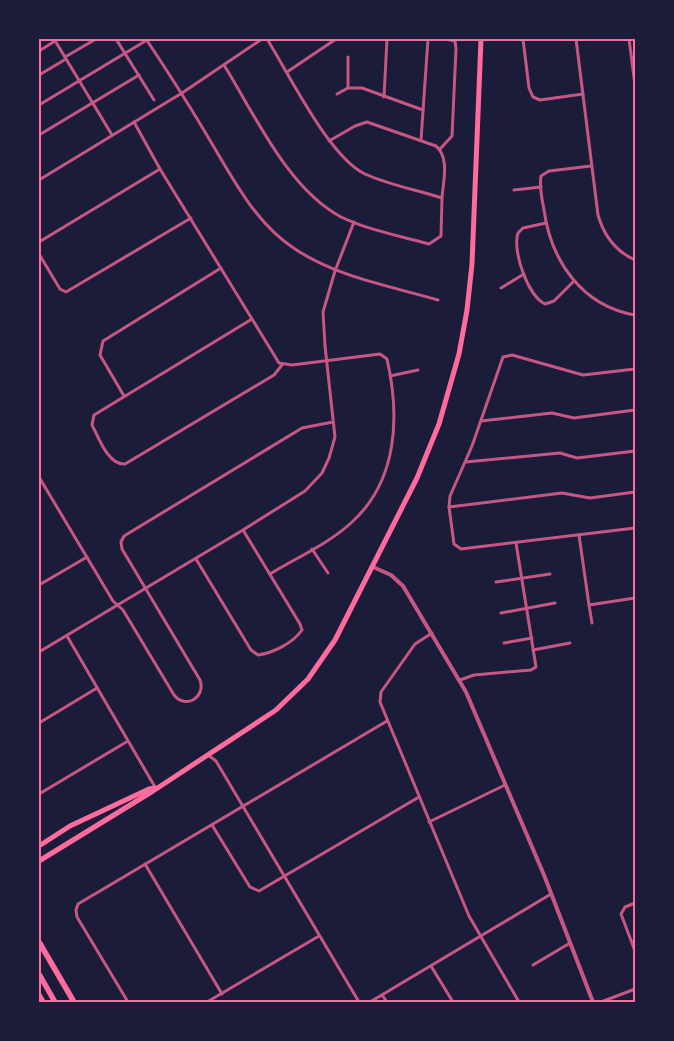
<svg xmlns="http://www.w3.org/2000/svg" width="674" height="1041" font-family="'Space Grotesk',sans-serif">
<rect width="100%" height="100%" fill="#1b1b3a"/>
<g fill="none" stroke-linecap="round" stroke-linejoin="round">
<g stroke="#c65784" stroke-width="3">
<polyline points="54,39 112,135"/>
<polyline points="116,39 154,100"/>
<path d="M 146,39 C 166,69 186,100 205,132 C 230,173 253,222 295,249 C 337,277 390,286 438,300"/>
<path d="M 267,39 C 289,74 329,157 365,174 C 389,185 417,190 442,198 C 443,182 450,158 436,146 L 367,122 L 355,126 L 329,141"/>
<polyline points="523,39 529,88 533,97 540,100 583,94"/>
<path d="M 576,39 L 598,215 C 604,236 615,251 635,260"/>
<polyline points="629,39 635,85"/>
<polyline points="39,51 55,41"/>
<polyline points="65,57 96,39"/>
<path d="M 224,65 C 255,115 288,189 341,217 C 368,230 400,236 429,244 L 441,236 L 442,198"/>
<polyline points="287,72 336,39"/>
<polyline points="39,75 66,59"/>
<polyline points="348,88 348,57"/>
<polyline points="337,94 348,88 362,88 423,110"/>
<polyline points="384,97 387,39"/>
<polyline points="39,105 147,40"/>
<path d="M 134,122 L 160,169 L 279,363 L 292,365 L 380,354 L 387,359 C 400,416 398,481 351,523 C 328,544 296,558 270,574"/>
<polyline points="39,135 139,75"/>
<polyline points="421,140 428,39"/>
<polyline points="440,149 452,136 456,49 455,41 446,39"/>
<path d="M 591,166 L 549,171 L 541,176 C 539,187 542,199 544,210 C 551,261 582,306 635,315"/>
<polyline points="39,180 182,93 262,39"/>
<polyline points="514,190 541,187"/>
<path d="M 546,223 L 523,228 L 518,233 C 512,251 528,296 545,304 L 554,301 L 573,282"/>
<polyline points="39,242 160,169"/>
<polyline points="39,254 60,289 66,292 191,218"/>
<polyline points="501,288 524,274"/>
<path d="M 252,319 L 94,415 L 92,425 C 99,438 108,465 125,464 L 274,375 L 282,365"/>
<polyline points="635,369 583,375 512,355 503,357 472,446 450,496 449,507 454,544 461,549 635,528"/>
<polyline points="390,376 418,370"/>
<polyline points="124,396 100,355 103,341 221,268"/>
<polyline points="481,421 552,413 574,418 635,410"/>
<polyline points="466,462 560,453 577,458 635,451"/>
<path d="M 39,477 L 113,601 L 123,610 L 174,695 C 186,710 206,697 200,680 L 122,549 L 121,542 L 124,536 L 302,428 L 333,422"/>
<polyline points="449,507 562,493 590,498 635,492"/>
<polyline points="579,535 589,605 635,598"/>
<polyline points="312,549 328,573"/>
<path d="M 196,559 L 251,650 L 258,655 C 273,653 293,643 302,630 L 300,624 L 243,530"/>
<polyline points="496,582 550,574"/>
<polyline points="39,585 87,557"/>
<polyline points="589,605 592,623"/>
<polyline points="501,613 555,603"/>
<polyline points="432,633 415,644 381,692 380,702 469,916 519,1002"/>
<polyline points="67,636 155,787"/>
<polyline points="504,643 532,638"/>
<polyline points="533,650 570,643"/>
<polyline points="39,652 243,530 305,491 322,473 329,458 335,437 325,346 323,312 335,271 354,222"/>
<polyline points="460,680 474,675 531,670 536,667 516,543"/>
<polyline points="39,723 97,688"/>
<polyline points="208,755 216,761 359,1002"/>
<polyline points="39,794 128,741"/>
<polyline points="429,822 505,785"/>
<polyline points="212,825 250,887 259,891 419,797"/>
<polyline points="145,864 222,994"/>
<polyline points="635,903 625,907 621,914 635,951"/>
<polyline points="533,965 570,943"/>
<polyline points="431,966 453,1002"/>
<polyline points="382,995 387,1002"/>
<polyline points="128,1002 77,917 76,910 78,904 387,721"/>
<polyline points="207,1002 319,936"/>
<polyline points="370,1002 551,894"/>
<polyline points="601,1002 635,989"/>
</g>
<polyline stroke="#c65784" stroke-width="4" points="373,567 391,575 403,586 466,692 544,875 593,1002"/>
<g stroke="#ff6b9d" stroke-width="5">
<polyline points="39,846 70,826 149,789 155,788"/>
<polyline points="39,861 153,791 276,710 308,679 335,640 417,478 439,424 459,354 467,310 472,264 481,39"/>
</g>
<g stroke="#ff6b9d" stroke-width="5.5">
<polyline points="39,942 74,1002"/>
<polyline points="39,974 55,1002"/>
<polyline points="39,995 43,1002"/>
</g>
</g>
<rect width="674" height="1041" fill="none" stroke="#1b1b3a" stroke-width="80"/>
<rect x="40" y="40" width="594" height="961" fill="none" stroke="#ff6b9d" stroke-width="2"/>
</svg>
